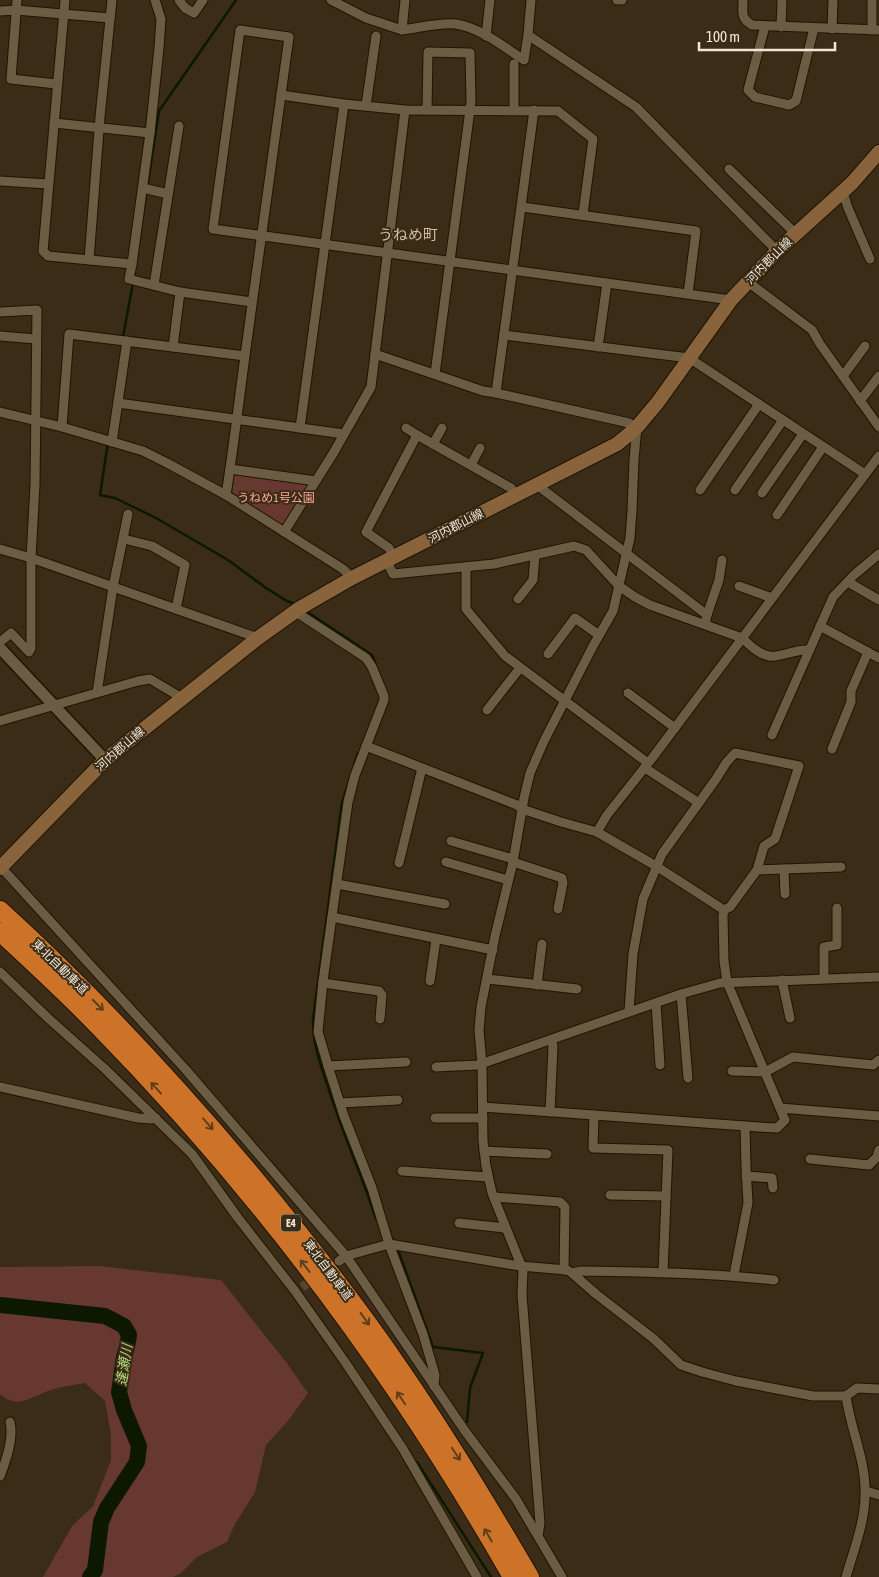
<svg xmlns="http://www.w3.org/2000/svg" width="879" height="1577" font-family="'Asap Condensed','Noto Sans JP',sans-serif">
<rect width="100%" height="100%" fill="#3a2c16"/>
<g fill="#663830">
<polygon points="238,473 305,482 308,487 286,523 279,525 232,495 234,477"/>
<path d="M 100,1266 L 221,1280 L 286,1362 L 308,1393 L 288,1421 L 266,1445 L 255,1492 L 235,1524 L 227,1542 L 197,1557 L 181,1573 L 173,1577 L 43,1577 L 72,1526 L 93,1506 L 111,1460 L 111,1435 L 105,1401 L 85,1383 C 75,1385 64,1386 54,1389 C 35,1394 19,1411 0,1394 L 0,1267 Z"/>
</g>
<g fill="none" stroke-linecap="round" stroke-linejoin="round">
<g stroke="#0c1900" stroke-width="2.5">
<polyline points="140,234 159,111 236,0"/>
<polyline points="123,337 135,272"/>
<polyline points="108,442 100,495 115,498 156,518 228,560 266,588 287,601 295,604"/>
<polyline points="306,611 372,655 376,665"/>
<polyline points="354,765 358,753"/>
<path d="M 350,778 L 342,803 L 313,1020 C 313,1045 321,1067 329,1090 C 343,1134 362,1176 376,1219"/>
<polyline points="398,1250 433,1347 483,1353 470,1388 467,1422"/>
<polyline points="417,1462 491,1577"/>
</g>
<polyline stroke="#0c1900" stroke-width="16" points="0,1305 105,1316 124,1326 129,1335 127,1347 124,1357 119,1392 124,1410 139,1446 137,1462 107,1508 101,1522 95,1570 90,1577"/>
<polyline stroke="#554833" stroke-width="9" stroke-dasharray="9 4.5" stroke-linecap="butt" points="302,1287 339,1261"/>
<defs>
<g id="minor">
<polyline points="17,0 11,79 56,84"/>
<polyline points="65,0 43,251 48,256 132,264"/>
<polyline points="155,0 161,19 159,48 150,133 132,264 129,279 180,292 252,302"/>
<polyline points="179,0 185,8 194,13 203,0"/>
<polyline points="331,0 366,18 402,30"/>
<path d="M 405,0 L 402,30 C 419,28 439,22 456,24 C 481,28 504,47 524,60 L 528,35"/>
<polyline points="531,0 528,35 636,107 777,251"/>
<polyline points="617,0 622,0"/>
<path d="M 743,0 C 743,12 740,18 752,25 L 879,30"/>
<polyline points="0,11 16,10 110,18"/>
<polyline points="765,26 748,90 755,97 789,105 796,101 814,28"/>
<polyline points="781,27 782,0"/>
<polyline points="832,29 833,0"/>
<polyline points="872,30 872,0"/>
<polyline points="486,36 490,0"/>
<polyline points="281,95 344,104 405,110 558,111 593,139 583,214"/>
<polyline points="366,106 376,36"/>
<polyline points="427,110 428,52 470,53 471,102 435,374"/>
<polyline points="514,110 514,64"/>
<polyline points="54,123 150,133"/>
<polyline points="729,169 796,234"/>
<polyline points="0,181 48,184"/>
<polyline points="143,188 168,194"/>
<polyline points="843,192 848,208 870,259"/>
<polyline points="522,207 696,231 688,294"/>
<polyline points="89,260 100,117 112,0"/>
<polyline points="748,282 812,330 820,344 879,427"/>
<polyline points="154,285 179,126"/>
<polyline points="0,312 37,310 35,485 31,558 31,648 29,652 11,633 0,642"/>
<polyline points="504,335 689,358 865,474"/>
<polyline points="0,336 36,339"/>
<polyline points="173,347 180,292"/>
<polyline points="598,347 607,283"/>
<polyline points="375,354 483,391 496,393 629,423 637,427 634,459 632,511 630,538 613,611 593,646 544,741 530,773 524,798 513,862 495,936 481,1007 479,1030 482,1064 483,1141 486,1166 492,1193 523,1270 522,1295 539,1510 540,1523 538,1536"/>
<polyline points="843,376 865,346"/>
<polyline points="496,393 534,110"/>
<polyline points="860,401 879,376"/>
<polyline points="118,403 344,434"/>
<polyline points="0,412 62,427 143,451 167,463 226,495 343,569 352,578"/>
<polyline points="62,427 69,334 245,356"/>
<polyline points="300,428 344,104"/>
<polyline points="406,428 417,435"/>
<polyline points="112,442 127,341"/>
<polyline points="433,444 442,428"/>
<polyline points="471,465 480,448"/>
<polyline points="230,469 316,481"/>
<polyline points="537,485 707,615 705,624"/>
<polyline points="700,490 759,404"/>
<polyline points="735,490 783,420"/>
<polyline points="762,493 803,434"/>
<path d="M 226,495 C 234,444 240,392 247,341 C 261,240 275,138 289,37 L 240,30 L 213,229 C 385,254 558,275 731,300"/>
<polyline points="777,515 823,447"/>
<polyline points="284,532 334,452 371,387 405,110"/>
<polyline points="124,539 152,546 185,565 176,609"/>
<polyline points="0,549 31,558 258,638"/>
<polyline points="394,558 389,548 366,532 417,435 511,488 516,496"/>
<path d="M 387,561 L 393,574 L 494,564 L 574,546 L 586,550 L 619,586 L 635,597 L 650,605 L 742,638 C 750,645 758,654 769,656 C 780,658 795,649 808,650"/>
<polyline points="466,567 466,609 505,656 648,763"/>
<polyline points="848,582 879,600"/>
<polyline points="739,586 772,598"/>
<polyline points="518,599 533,580 535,555"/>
<polyline points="296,612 366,658 372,667 384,696 384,700 355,775 348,802 323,981 318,1032 329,1069 344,1116 372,1188 389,1244 423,1334 435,1375 434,1386"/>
<polyline points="707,615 719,580 722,560"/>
<polyline points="820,626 879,658"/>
<polyline points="548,654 575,618 599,635"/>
<polyline points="97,693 113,587 128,514"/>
<polyline points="628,693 675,728"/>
<polyline points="487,710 520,668"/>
<polyline points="0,721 138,681 150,679 182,698"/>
<polyline points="772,735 833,597 854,575 879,554"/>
<polyline points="366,746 517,805 522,809 561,822 597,832 656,866 724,910"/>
<polyline points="832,749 851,702 851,691 868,652"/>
<polyline points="645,768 699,803"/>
<polyline points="597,832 607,815 653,757 879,456"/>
<polyline points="451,841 513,859"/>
<polyline points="446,862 508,880"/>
<polyline points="513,862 562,878 563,883 558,909"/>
<polyline points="399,863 422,768"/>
<polyline points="0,866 186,1070 346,1256 465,1431 516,1499 562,1577"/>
<polyline points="784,869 785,894"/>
<polyline points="757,870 841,867"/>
<polyline points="337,884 445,904"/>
<polyline points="332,917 493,950"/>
<polyline points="0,972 49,1019 104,1068 192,1154 238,1218 295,1291 345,1362 403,1449 477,1577"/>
<polyline points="824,978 824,947 837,945 837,908"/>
<polyline points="487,979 577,989"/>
<polyline points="782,980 790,1018"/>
<polyline points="430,981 436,939"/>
<polyline points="323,983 379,991 382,995 380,1019"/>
<polyline points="537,985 542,944"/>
<polyline points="681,994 688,1078"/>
<polyline points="656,1003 660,1065"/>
<polyline points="328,1066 406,1062"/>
<polyline points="436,1067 478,1065 681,994 720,983 879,977"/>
<polyline points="732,1071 765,1072 793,1057 873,1065 879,1060"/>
<polyline points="0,1087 138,1118 152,1119 156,1118"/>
<polyline points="340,1103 398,1100"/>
<polyline points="483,1107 759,1127 777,1128 785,1120 727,982 724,961 723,916 724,910 730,907 757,870 764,846 775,839 799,766 735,753 726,763 716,779 662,854 643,899 633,954 629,1011"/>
<polyline points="780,1108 879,1116"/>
<polyline points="550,1112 553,1047 552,1040"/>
<polyline points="594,1115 593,1148 668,1150 663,1272"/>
<polyline points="435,1118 483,1118"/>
<polyline points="484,1151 547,1154"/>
<polyline points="810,1159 869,1165 877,1157 879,1150"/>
<polyline points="402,1171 488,1177"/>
<polyline points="746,1176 772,1178 773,1188"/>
<polyline points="610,1195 666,1196"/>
<polyline points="494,1197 560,1202 565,1207 564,1270"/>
<polyline points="459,1223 505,1228"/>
<polyline points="339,1261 346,1256 389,1244 520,1266 567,1270 572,1273 596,1294 654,1339 681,1365 702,1372 736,1381 813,1396 846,1396 857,1388 879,1389"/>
<path d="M 572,1273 L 581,1271 C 645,1272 710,1273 774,1280"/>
<polyline points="734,1275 748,1203 746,1167 745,1126"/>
<path d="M 846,1396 C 850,1427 865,1458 865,1490 C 866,1520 854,1549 846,1577"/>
<path d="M 0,1476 C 6,1461 14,1438 10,1422"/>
<polyline points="866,1491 879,1495"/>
</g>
<polyline id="tertiary" points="0,648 105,760"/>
<polyline id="secondary" points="0,868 105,760 258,638 300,608 352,578 562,472 617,444 628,435 637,427 658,402 731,300 777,251 852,183 879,152"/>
<g id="motorway">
<path d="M 0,910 C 88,990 169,1077 246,1168 C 299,1232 351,1297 398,1366 C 445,1434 488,1505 530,1577"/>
<path d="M 0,932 C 32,962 65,992 96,1024 C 257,1188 398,1377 512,1577"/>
</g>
</defs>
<use href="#minor" stroke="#211401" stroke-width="11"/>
<use href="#tertiary" stroke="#211401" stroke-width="14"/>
<use href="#secondary" stroke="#211401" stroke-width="16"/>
<use href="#motorway" stroke="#211401" stroke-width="20"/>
<use href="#minor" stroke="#6b5c44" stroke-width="9"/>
<use href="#tertiary" stroke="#6b5c44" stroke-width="11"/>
<use href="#secondary" stroke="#88633c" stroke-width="14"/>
<use href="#motorway" stroke="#cc7329" stroke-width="18"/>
</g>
<defs><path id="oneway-shaft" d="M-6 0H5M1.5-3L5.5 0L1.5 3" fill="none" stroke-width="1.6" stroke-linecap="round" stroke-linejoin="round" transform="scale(1.25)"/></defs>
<g stroke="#5e3e1b">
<use href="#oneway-shaft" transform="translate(98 1005) rotate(45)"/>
<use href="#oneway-shaft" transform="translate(156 1088) rotate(-132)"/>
<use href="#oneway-shaft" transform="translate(208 1124) rotate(49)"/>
<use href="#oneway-shaft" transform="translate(305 1266) rotate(-128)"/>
<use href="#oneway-shaft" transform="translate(365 1319) rotate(54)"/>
<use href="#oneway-shaft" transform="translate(401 1398) rotate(-124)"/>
<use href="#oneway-shaft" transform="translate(456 1454) rotate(57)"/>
<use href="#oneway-shaft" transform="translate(488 1535) rotate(-120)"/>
</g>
<g text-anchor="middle" stroke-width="4" stroke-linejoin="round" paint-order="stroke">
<rect fill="#3a2c16" stroke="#b9af9e" stroke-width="1" x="281" y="1214.5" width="20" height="17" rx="4"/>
<g font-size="11" font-weight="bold" fill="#f0e7d9">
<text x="291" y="1227">E4</text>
</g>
<g font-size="12" fill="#f0e7d9" stroke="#3a2c16">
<text transform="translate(769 261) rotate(-45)" y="4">河内郡山線</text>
<text transform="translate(456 526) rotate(-27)" y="4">河内郡山線</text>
<text transform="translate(120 749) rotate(-41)" y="4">河内郡山線</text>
<text transform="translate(60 967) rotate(44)" y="4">東北自動車道</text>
<text transform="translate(328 1270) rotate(53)" y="4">東北自動車道</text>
</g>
<g font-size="12" fill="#feaa9a" stroke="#3a2c16">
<text x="276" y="502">うねめ1号公園</text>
</g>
<g font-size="14" font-style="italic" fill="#b2da7e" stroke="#3a2c16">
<text transform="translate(124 1365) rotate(-81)" y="5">逢瀬川</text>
</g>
<g font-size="15" fill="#d0bfa4" stroke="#3a2c16">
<text x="408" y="240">うねめ町</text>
</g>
</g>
<path d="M699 42v8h136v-8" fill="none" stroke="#f0e7d9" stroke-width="2.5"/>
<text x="706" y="42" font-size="15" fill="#f0e7d9" stroke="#3a2c16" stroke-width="4" paint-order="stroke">100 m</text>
</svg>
